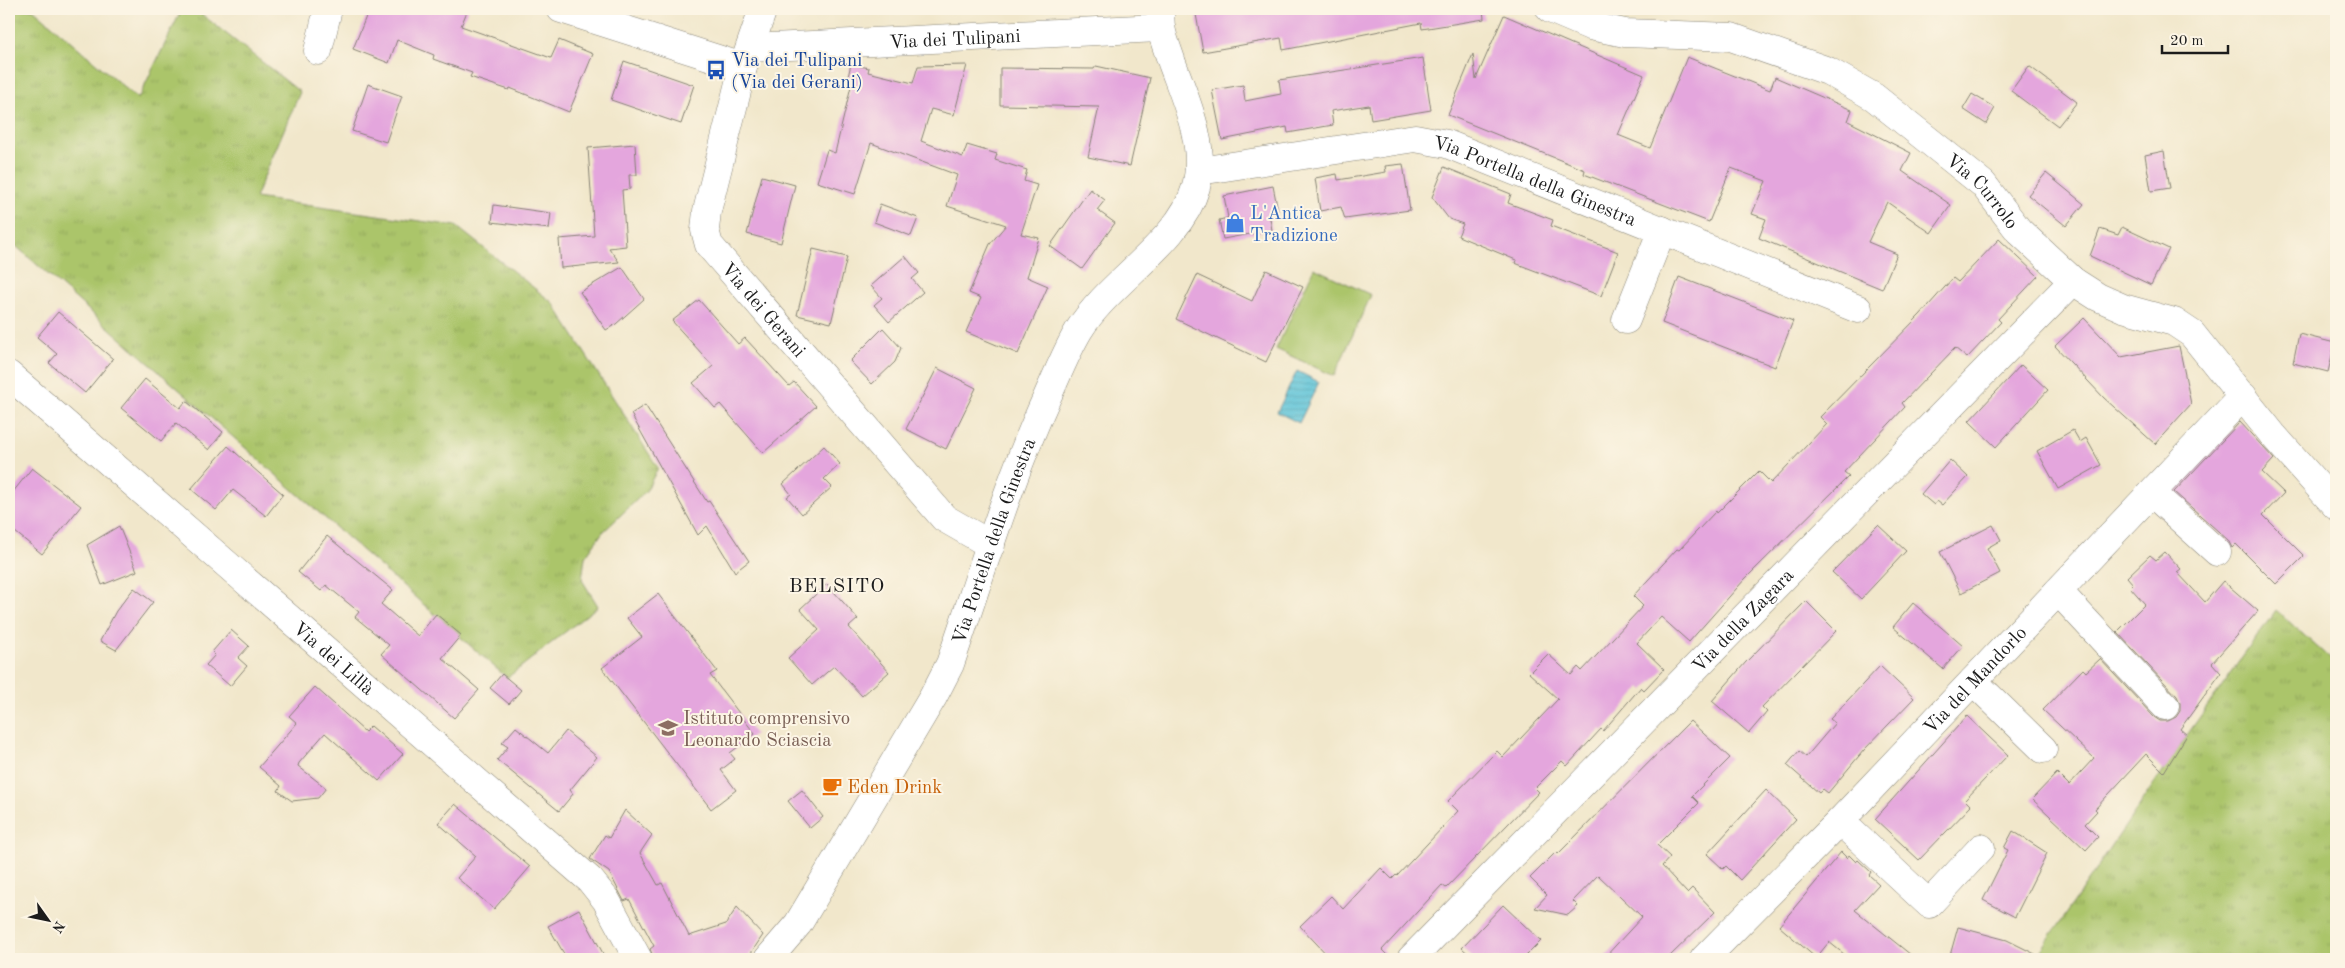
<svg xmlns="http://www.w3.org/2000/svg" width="2345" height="968" font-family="'Old Standard TT',serif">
<defs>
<pattern id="grass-tufts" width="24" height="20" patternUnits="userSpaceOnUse" patternTransform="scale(1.25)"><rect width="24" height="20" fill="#abc56b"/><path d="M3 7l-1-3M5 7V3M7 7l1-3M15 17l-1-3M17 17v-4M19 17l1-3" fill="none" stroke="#93a95c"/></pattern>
<pattern id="water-rules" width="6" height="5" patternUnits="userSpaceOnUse" patternTransform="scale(1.25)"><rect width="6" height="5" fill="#5bc3d8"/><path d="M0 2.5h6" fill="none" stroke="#4fa7b9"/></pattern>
</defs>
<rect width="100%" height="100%" fill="#fcf5e5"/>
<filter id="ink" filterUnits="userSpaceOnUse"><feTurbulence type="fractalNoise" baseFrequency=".02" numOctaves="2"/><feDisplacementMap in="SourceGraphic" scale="10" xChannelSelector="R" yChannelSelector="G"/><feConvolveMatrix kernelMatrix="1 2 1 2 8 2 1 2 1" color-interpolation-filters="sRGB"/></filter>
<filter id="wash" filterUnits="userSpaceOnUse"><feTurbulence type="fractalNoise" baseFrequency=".0096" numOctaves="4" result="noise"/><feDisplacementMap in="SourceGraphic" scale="20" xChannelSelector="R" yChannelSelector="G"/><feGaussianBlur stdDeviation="1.12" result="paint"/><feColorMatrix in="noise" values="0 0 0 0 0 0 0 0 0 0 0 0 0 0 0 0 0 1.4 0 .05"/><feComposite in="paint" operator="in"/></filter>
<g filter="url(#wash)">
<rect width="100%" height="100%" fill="#f1e7cb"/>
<g fill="url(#grass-tufts)" stroke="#647044">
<polygon points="9,9 33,9 138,99 182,9 195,9 300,92 255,198 456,226 553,303 658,468 646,491 602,533 585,557 582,580 598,606 507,678 9,240"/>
<polygon points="2276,610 2336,664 2336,959 2035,959 2187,735"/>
</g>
<polygon fill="#abc56b" stroke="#647044" points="1314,268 1371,295 1334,376 1276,349"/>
<polygon fill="url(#water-rules)" stroke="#3c707a" points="1297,371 1319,382 1299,423 1277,412"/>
<g id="blocks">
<g fill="#e4a6dd">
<polygon points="369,9 468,9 461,26 551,58 559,40 593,54 569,112 510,88 509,90 470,77 472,73 433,59 434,55 397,40 389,63 353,49"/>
<polygon points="1195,9 1230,9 1231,14 1260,9 1483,9 1484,19 1422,29 1421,23 1283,50 1281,38 1203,52"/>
<polygon points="1504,15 1644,75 1618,135 1650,148 1687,57 1770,90 1775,77 1852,110 1848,121 1911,153 1902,171 1951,205 1931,233 1887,202 1868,242 1897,254 1882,289 1759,238 1766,219 1752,214 1766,181 1731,168 1709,222 1584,174 1585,170 1448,115 1473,54 1476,79"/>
<polygon points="1423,58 1431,110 1371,120 1369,105 1331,111 1333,125 1288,133 1287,127 1222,140 1212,90 1243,85 1245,101 1281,94 1279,80"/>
<polygon points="624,61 694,85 681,124 611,100"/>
<polygon points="851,64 869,68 868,72 913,83 918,66 967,65 954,115 931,109 921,141 963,157 967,145 997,154 995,160 1027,170 1024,181 1037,185 1021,234 1039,238 1027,277 1048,286 1018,354 966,332 981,298 969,293 990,244 1006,225 947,206 957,175 871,143 855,194 817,182 827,150 835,153 851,86 846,85"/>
<polygon points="1096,66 1150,78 1130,166 1088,157 1099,107 1000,105 1000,68 1094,69"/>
<polygon points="2029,66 2077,102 2058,126 2011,91"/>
<polygon points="368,84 402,96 386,142 352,131"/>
<polygon points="1972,94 1995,108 1986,124 1963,109"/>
<polygon points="635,144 637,175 629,175 630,189 622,190 626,246 609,248 619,262 561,268 559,239 594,236 588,148"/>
<polygon points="2164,151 2170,188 2151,191 2145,155"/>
<polygon points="1403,164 1410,210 1345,219 1341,207 1320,211 1315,178 1337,174 1338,180 1386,172 1385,166"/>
<polygon points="1444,167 1511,194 1508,203 1553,220 1551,226 1618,252 1601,296 1515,263 1516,260 1458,236 1463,224 1449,219 1432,197"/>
<polygon points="2046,173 2084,204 2066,226 2028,195"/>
<polygon points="762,176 795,185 781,243 747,234"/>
<polygon points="1273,186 1278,211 1269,213 1272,230 1223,239 1219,220 1228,218 1224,196"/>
<polygon points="1090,189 1105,200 1097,210 1115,223 1082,269 1050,246"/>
<polygon points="880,204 918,218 911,236 874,222"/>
<polygon points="494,205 551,213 549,229 492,222"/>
<polygon points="2122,227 2169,249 2151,285 2090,256 2100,229 2118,235"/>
<polygon points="1999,239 2038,276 1998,319 2001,322 1967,358 1955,348 1902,403 1905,407 1844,472 1849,476 1745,579 1689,642 1661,617 1637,643 1664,669 1644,690 1641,687 1603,731 1601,729 1567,766 1562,761 1535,788 1539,792 1446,888 1442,885 1382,950 1391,959 1331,959 1300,926 1331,896 1343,909 1381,868 1392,879 1396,875 1397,876 1458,811 1448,801 1497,751 1503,757 1558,699 1529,673 1548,654 1571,675 1578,667 1582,671 1643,606 1633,596 1677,549 1679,550 1716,511 1717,513 1759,471 1771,483 1827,424 1820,417 1920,315 1953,278 1958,282"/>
<polygon points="813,249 847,257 831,323 797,315"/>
<polygon points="905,256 919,273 912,279 923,292 889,322 874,305 882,298 871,286"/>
<polygon points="622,267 644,299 616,324 606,330 580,292"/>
<polygon points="1266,270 1303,287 1266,362 1176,319 1197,275 1252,301"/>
<polygon points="1679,277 1793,321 1775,367 1662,323"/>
<polygon points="699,300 738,344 745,338 789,386 794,382 816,406 763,453 720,404 715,408 693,383 713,366 672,321"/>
<polygon points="58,312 113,359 85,393 49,363 57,354 37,337"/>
<polygon points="2084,318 2121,357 2179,346 2191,404 2155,444 2104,398 2055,346"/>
<polygon points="883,328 901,348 895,362 872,384 850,361"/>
<polygon points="2299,334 2335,343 2328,372 2293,363"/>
<polygon points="2021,365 2048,390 1996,447 1969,421"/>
<polygon points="937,368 976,388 946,449 906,429"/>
<polygon points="145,379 180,408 186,401 223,432 209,450 176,423 161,441 121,408"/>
<polygon points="645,405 707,502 709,501 749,561 735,572 707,526 698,535 631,414"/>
<polygon points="2240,422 2274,459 2262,472 2284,493 2263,515 2304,556 2276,584 2236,544 2232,548 2228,540 2174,492"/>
<polygon points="2073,430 2080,442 2086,438 2101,465 2058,489 2037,451"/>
<polygon points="228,446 283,494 266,516 233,490 216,510 191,489"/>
<polygon points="824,446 840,464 824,479 832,487 802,514 787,497 791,494 783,484"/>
<polygon points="1950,460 1968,477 1942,505 1937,501 1934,505 1921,494"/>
<polygon points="32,468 81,506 42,554 9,527 9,497"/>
<polygon points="1878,525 1906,551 1861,599 1832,572"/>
<polygon points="1993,525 2001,540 1987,548 2000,573 1961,593 1940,552"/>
<polygon points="119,526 137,571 102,585 87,545"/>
<polygon points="327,536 393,590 381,604 418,636 436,614 461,635 442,658 479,690 454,718 381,654 389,645 355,617 359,612 326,585 321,591 298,572"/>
<polygon points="2165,552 2181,569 2177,572 2205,602 2223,581 2258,611 2212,663 2221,673 2180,729 2187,735 2164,772 2146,754 2095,809 2097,811 2085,824 2098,837 2086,850 2032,799 2057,773 2069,785 2094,758 2043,710 2083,669 2086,672 2100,659 2154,717 2160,721 2168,721 2176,717 2180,711 2180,703 2177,696 2117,632 2145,604 2130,587 2133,584 2127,577 2150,555 2156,560"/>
<polygon points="827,584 858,619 849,627 889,672 862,696 834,666 812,685 788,658 819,630 800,609"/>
<polygon points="134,588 153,602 116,650 100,641 116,611"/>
<polygon points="658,594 717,671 710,675 755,734 730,753 735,759 721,770 736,790 711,809 602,668 642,637 627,618"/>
<polygon points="1806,601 1836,631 1762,707 1767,712 1749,733 1712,701 1746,662"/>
<polygon points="1913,603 1963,646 1943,669 1893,627"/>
<polygon points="231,630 249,646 238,658 247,666 230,686 206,665 215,655 212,652"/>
<polygon points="1880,666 1914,698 1864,750 1828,793 1823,789 1819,793 1787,765 1799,751 1806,757 1835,723 1830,719"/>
<polygon points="502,674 521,690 509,704 490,688"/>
<polygon points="315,687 365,732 371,726 403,754 379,781 325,733 299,763 298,766 326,788 318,798 292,801 278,791 281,786 259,767 297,723 289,716"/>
<polygon points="1967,716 2008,755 1965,800 1971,806 1919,860 1875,819"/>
<polygon points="1690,721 1730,758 1692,796 1699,803 1657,845 1670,857 1662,866 1687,893 1692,888 1715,912 1667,959 1603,959 1642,917 1598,875 1573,901 1578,906 1568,915 1535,908 1547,895 1530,878 1556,852 1558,854"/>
<polygon points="516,727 548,753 566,731 597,757 570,790 573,794 559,811 497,760 508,747 502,743"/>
<polygon points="802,790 823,817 810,828 788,801"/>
<polygon points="1766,790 1796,819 1740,880 1726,866 1723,869 1707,854"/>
<polygon points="455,804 530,867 494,909 457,878 476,856 438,823"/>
<polygon points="625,810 652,835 640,853 658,885 662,883 689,936 726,924 737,907 763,935 747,959 654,959 650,949 654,946 629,899 624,901 609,872 590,859 605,835 609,838"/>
<polygon points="2013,831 2047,853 2015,917 1983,900 2008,850 2004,848"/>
<polygon points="1841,852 1847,858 1849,855 1856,862 1858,860 1871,872 1869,875 1879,884 1855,910 1916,959 1850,959 1829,942 1816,958 1779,926"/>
<polygon points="1503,905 1541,941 1523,959 1474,959 1462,948"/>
<polygon points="579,909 606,959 567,959 548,926"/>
<polygon points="1958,927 2007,940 2045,959 1949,959"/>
</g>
</g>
</g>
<g filter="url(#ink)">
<use href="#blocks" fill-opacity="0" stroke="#868274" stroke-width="1"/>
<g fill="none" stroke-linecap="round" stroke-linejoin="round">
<defs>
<g id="minor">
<polyline points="561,9 743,67"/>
<path id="s1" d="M 763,9 L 743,67 L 707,211 L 705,230 L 709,245 L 944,518 L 991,545"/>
<path id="s2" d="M 1550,9 L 1590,26 L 1625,33 L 1731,37 L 1828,71 L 1874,97 L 1983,184 L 2019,231 L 2073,281 L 2098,297 L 2123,308 L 2174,322 L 2192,334 L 2273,435 L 2336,506"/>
<path id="s3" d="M 750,48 L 1159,28"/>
<polyline points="318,51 328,9"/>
<path id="s4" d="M 1199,171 L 1415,138 L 1447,144 L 1858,309"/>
<polyline points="1626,320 1662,230"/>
<path id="s5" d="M 9,375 L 590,880 L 606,900 L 638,959"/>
<polyline points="2152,493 2217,552"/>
<polyline points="2058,591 2165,706"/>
<polyline points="1973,681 2043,749"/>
<polyline points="1840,821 1929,904 1981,848"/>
<path id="s6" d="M 768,959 L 798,924 L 933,697 L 950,664 C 981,574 1008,482 1048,395 C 1058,373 1067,350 1079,330 C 1109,281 1180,243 1196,187 C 1207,147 1186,101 1172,63 C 1166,44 1158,29 1161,9"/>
<path id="s7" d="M 1411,959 L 2073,281"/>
<path id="s8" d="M 1704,959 L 1840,821 L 2243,396"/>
</g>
</defs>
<use href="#minor" stroke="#868274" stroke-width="29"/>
<use href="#minor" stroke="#fff" stroke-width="28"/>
</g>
</g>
<defs>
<symbol id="bus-bare" viewBox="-9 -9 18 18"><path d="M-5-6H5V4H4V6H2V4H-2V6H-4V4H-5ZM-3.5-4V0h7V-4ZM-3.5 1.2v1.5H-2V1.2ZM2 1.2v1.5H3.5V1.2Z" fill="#1a4fb4" stroke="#fcf5e5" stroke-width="2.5" paint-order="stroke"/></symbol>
<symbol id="shop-bare" viewBox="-9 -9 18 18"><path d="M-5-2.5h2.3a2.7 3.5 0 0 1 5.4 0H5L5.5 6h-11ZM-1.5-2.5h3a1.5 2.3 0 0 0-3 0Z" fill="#3f7fe0" stroke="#fcf5e5" stroke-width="2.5" paint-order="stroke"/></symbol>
<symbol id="school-bare" viewBox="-9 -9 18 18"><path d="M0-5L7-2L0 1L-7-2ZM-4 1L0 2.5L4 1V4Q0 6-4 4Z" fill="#8d6e63" stroke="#fcf5e5" stroke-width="2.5" paint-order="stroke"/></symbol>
<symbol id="cafe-bare" viewBox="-9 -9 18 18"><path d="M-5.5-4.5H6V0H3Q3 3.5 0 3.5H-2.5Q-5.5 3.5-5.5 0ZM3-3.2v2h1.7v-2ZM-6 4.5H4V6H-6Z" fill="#e8710a" stroke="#fcf5e5" stroke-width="2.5" paint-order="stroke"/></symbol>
</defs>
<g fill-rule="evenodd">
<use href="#bus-bare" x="702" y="56" width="28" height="28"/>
<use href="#shop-bare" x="1221" y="209" width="28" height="28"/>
<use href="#school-bare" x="654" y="714" width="28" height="28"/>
<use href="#cafe-bare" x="818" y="772" width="28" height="28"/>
</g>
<g text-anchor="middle" stroke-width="4" stroke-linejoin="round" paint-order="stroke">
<g font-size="19" fill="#1c1c1c" stroke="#fcf5e5">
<text dy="7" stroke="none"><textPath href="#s3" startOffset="205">Via dei Tulipani</textPath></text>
<text dy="7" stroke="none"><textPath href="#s4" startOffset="346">Via Portella della Ginestra</textPath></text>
<text dy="7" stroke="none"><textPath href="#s2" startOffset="485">Via Currolo</textPath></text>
<text dy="7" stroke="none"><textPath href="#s1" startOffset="329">Via dei Gerani</textPath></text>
<text dy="7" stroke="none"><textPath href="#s6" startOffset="478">Via Portella della Ginestra</textPath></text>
<text dy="7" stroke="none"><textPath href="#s7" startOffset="474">Via della Zagara</textPath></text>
<text dy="7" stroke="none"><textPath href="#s5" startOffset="431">Via dei Lillà</textPath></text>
<text dy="7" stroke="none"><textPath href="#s8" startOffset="389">Via del Mandorlo</textPath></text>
</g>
<g font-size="19" fill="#164399" stroke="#fcf5e5" text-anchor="start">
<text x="731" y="66">Via dei Tulipani<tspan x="731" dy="22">(Via dei Gerani)</tspan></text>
</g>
<g font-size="19" fill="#366cbe" stroke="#fcf5e5" text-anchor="start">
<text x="1250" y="219">L'Antica<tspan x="1250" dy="22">Tradizione</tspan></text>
</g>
<g font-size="19" fill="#785e54" stroke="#fcf5e5" text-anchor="start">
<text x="683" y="724">Istituto comprensivo<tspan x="683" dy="22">Leonardo Sciascia</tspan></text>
</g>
<g font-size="19" fill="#c56008" stroke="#fcf5e5" text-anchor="start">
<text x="847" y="793">Eden Drink</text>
</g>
<g font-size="20" letter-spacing="1" fill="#1c1c1c" stroke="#fcf5e5">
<text x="837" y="592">BELSITO</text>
</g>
</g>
<rect width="2345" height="968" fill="none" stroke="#fcf5e5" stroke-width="30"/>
<g transform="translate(48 920) rotate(123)" stroke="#fcf5e5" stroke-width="4" paint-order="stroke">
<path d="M0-4L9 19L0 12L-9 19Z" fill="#1c1c1c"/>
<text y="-8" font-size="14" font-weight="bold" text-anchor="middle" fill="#1c1c1c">N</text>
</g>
<path d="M2162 45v8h66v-8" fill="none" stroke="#1c1c1c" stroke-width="2.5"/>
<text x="2170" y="45" font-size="15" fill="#1c1c1c" stroke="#fcf5e5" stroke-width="4" paint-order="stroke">20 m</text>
</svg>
